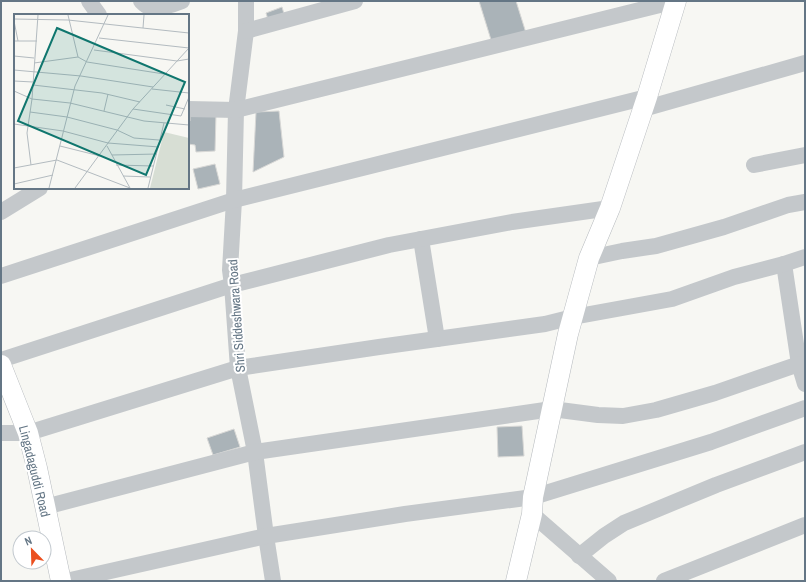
<svg xmlns="http://www.w3.org/2000/svg" width="806" height="582" font-family="'Archivo Narrow',sans-serif">
<rect width="100%" height="100%" fill="#f7f7f3"/>
<g fill="#aab3b8" stroke="#d8d8d6">
<polygon points="479,1 516,1 526,33 492,43"/>
<polygon points="282,7 285,17 269,23 266,13"/>
<polygon points="279,111 284,157 253,172 256,112"/>
<polygon points="216,114 215,151 196,152 195,145 188,144 188,122 190,121 190,115"/>
<polygon points="215,164 220,184 198,189 193,169"/>
<polygon points="522,426 524,456 498,457 497,427"/>
<polygon points="234,429 240,447 213,455 207,438"/>
</g>
<g fill="none" stroke-linecap="round" stroke-linejoin="round">
<defs>
<g id="major">
<polyline points="1,365 28,433 37,468 61,581"/>
<polyline points="516,581 532,514 533,497 568,334 589,258 610,208 647,97 676,1"/>
</g>
</defs>
<use href="#major" stroke="#b7bbbf" stroke-width="21"/>
<g stroke="#c4c8cb" stroke-width="16">
<polyline points="89,1 99,15"/>
<path d="M 141,1 C 143,3 146,6 149,7 C 159,9 172,5 182,1"/>
<polyline points="246,1 246,31 236,110 234,200 230,270 232,285 238,368 255,452 266,536 273,581"/>
<polyline points="246,31 355,1"/>
<polyline points="188,109 236,110 676,1"/>
<polyline points="643,109 805,63"/>
<polyline points="754,165 805,155"/>
<polyline points="1,212 40,188"/>
<polyline points="421,239 437,339"/>
<polyline points="589,258 622,251 656,246 724,227 788,205 805,202"/>
<polyline points="784,264 799,364 805,384"/>
<polyline points="1,276 234,200 647,97"/>
<polyline points="1,360 232,285 389,245 512,222 610,208"/>
<polyline points="1,433 28,433 238,368 379,347 545,324 573,317 672,299 734,277 784,264 805,257"/>
<polyline points="45,507 255,452 552,409 598,415 623,416 656,410 715,393 799,364"/>
<polyline points="532,514 609,581"/>
<polyline points="579,556 604,536 624,523 716,485 805,452"/>
<polyline points="66,581 266,536 405,514 533,497 711,442 805,408"/>
<polyline points="664,581 805,525"/>
</g>
<use href="#major" stroke="#fff" stroke-width="20"/>
</g>
<g text-anchor="middle" stroke-width="4" stroke-linejoin="round" paint-order="stroke">
<g font-size="13" fill="#647685" stroke="#fff">
<text transform="translate(236 316) rotate(-94)" y="5">Shri Siddeshwara Road</text>
<text transform="translate(35 471) rotate(76)" y="5">Lingadaguddi Road</text>
</g>
</g>
<g transform="translate(14 14)">
<rect width="175" height="175" fill="#f7f7f3"/>
<path d="M 150,118 L 175,124 L 175,174 L 136,174 Z" fill="#d7ded4"/>
<path fill="none" stroke="#b3bbc0" stroke-width="1" d="M 54,1 L 64,43 L 73,48 L 150,60M 0,5 L 54,6 L 175,19M 0,7 L 4,27M 129,14 L 130,1M 85,24 L 175,34M 0,27 L 23,27M 80,36 L 163,47 L 175,45M 0,42 L 20,44M 20,49 L 64,43M 0,56 L 67,62 L 139,73M 0,67 L 19,68M 19,71 L 88,79 L 126,88M 138,75 L 175,79M 0,77 L 18,85 L 56,89 L 130,107 L 175,111M 152,91 L 171,95M 119,95 L 167,102 L 175,83M 90,97 L 94,80M 16,98 L 53,103 L 103,116 L 120,124 L 145,126M 0,110 L 49,117 L 94,129 L 145,133M 46,132 L 86,142M 93,132 L 116,174M 98,141 L 143,140M 17,151 L 13,119 L 18,85 L 24,1M 102,151 L 139,152M 0,154 L 43,146 L 116,174M 109,162 L 136,163M 0,170 L 39,161M 35,174 L 61,72 L 94,1M 61,174 L 119,95 L 175,34M 134,174 L 150,109"/>
<path fill="#0f766e" fill-opacity="0.15" stroke="#0f766e" stroke-width="2" d="M 43,14 L 171,68 L 132,161 L 4,107 Z"/>
<rect width="175" height="175" fill="none" stroke="#647685" stroke-width="2"/>
</g>
<rect width="806" height="582" fill="none" stroke="#647685" stroke-width="4"/>
<g transform="translate(32 550) rotate(337)"><circle r="19" fill="#ffffff" stroke="#c1c8ce"/>
<path d="M0-3L7 15L0 10L-7 15Z" fill="#eb4f1e"/>
<text y="-6" font-size="11" font-weight="bold" text-anchor="middle" fill="#647685">N</text>
</g>
</svg>
